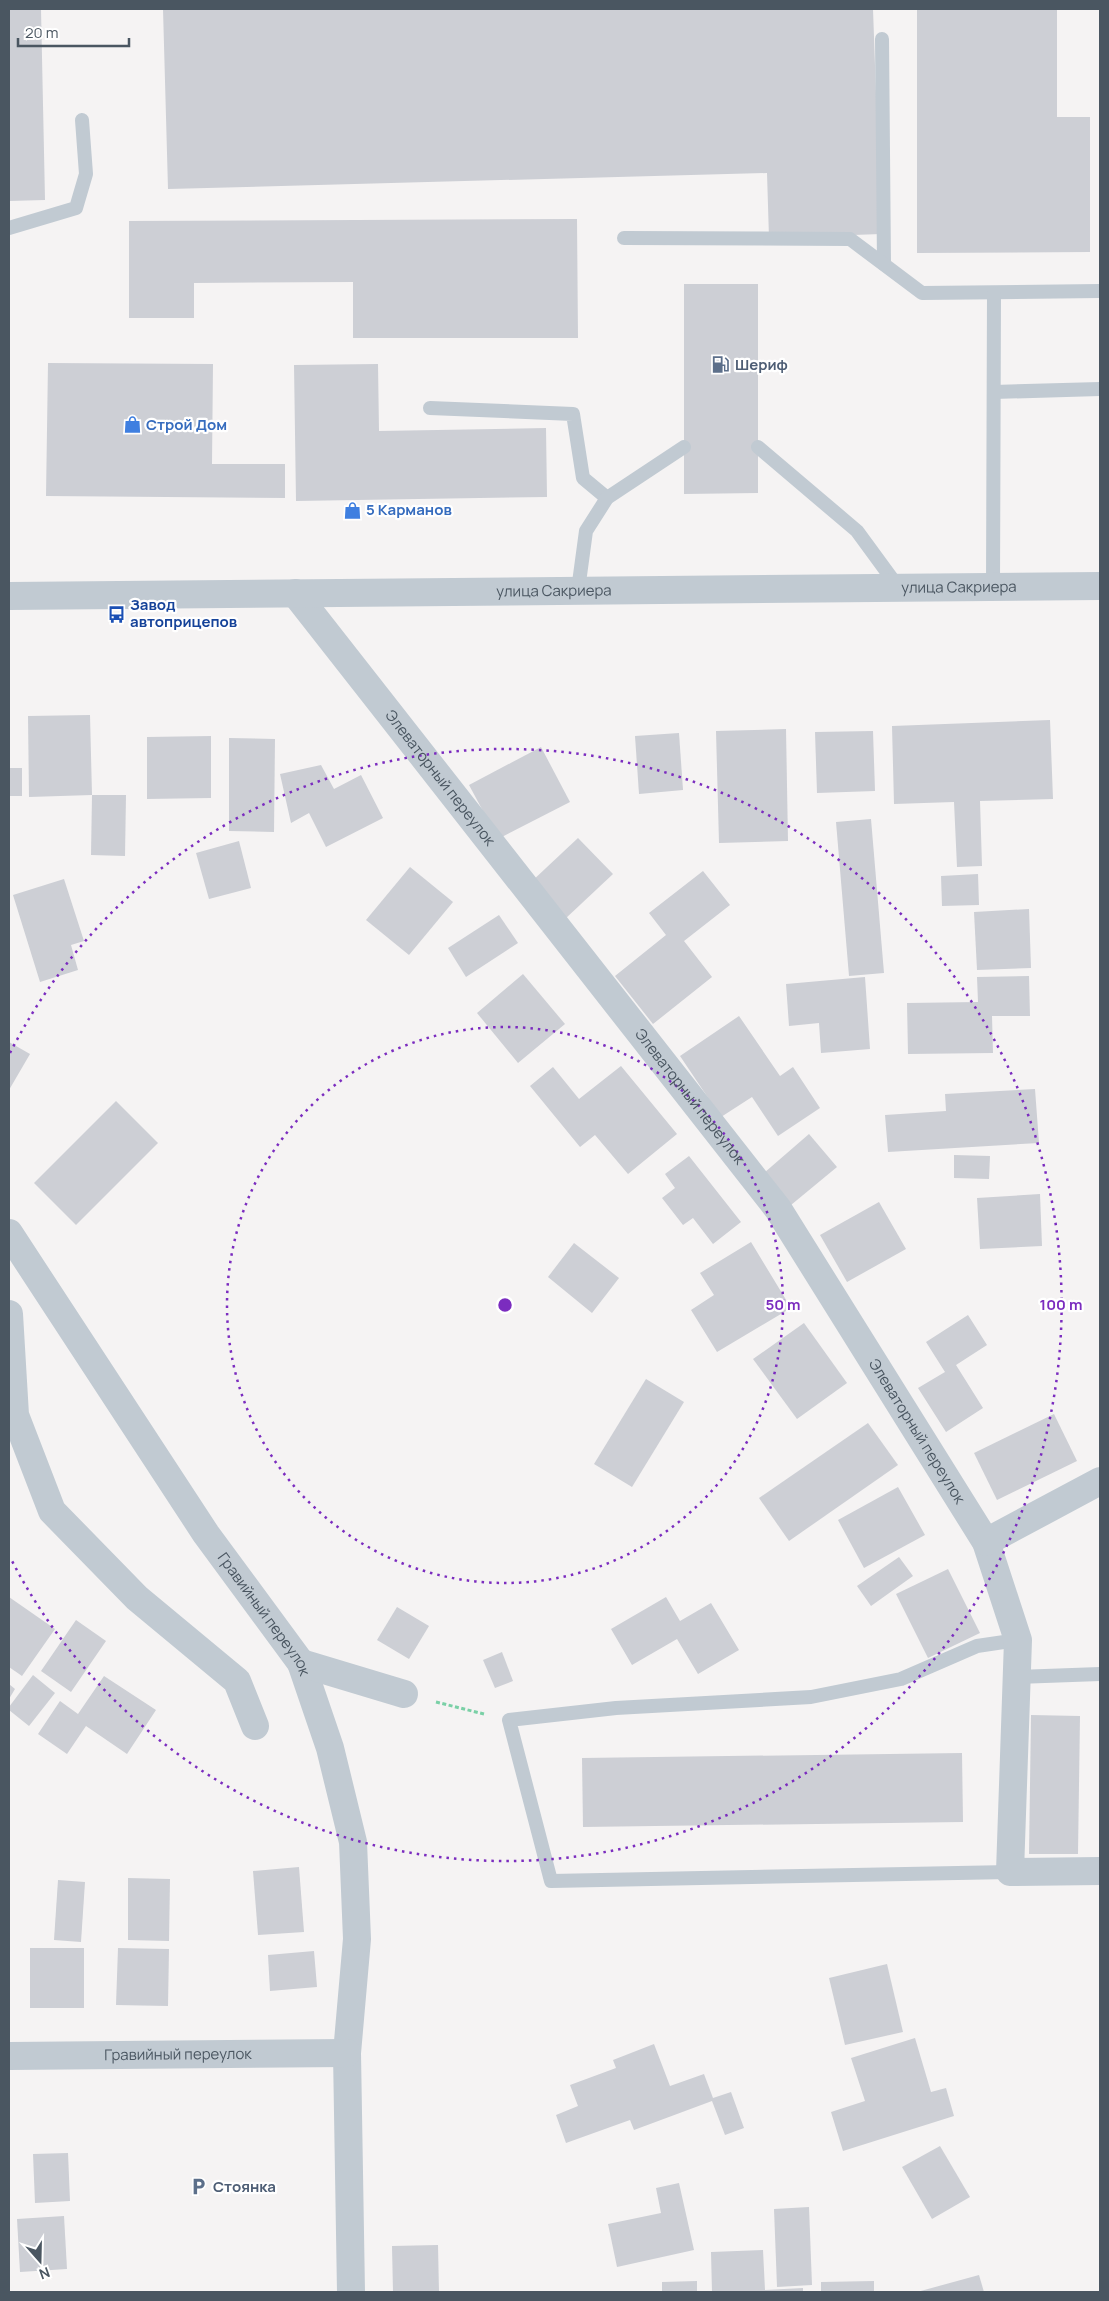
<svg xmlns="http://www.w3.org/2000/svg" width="1109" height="2301" font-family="Manrope,sans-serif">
<rect width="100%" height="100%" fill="#f5f3f3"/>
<g fill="#cdcfd5">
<polygon points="9,9 41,9 45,200 9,201"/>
<polygon points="163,9 873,9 881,234 769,238 767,173 168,189"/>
<polygon points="917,9 1057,9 1057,117 1090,117 1090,252 917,253"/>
<polygon points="577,219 578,338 353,338 353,282 194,283 194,318 129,318 129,221"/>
<polygon points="684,284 758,284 758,493 684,494"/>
<polygon points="48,363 213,364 212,464 285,464 285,498 46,496"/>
<polygon points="378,364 379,431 546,428 547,497 296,501 294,365"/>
<polygon points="90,715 92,795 29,797 28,716"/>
<polygon points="1050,720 1053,799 980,801 982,866 957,867 954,802 894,804 892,726"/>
<polygon points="786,729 788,841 719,843 716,731"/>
<polygon points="873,731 875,791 817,793 815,732"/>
<polygon points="679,733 683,790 639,794 635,736"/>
<polygon points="211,736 211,798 147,799 147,737"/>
<polygon points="229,738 275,739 274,832 229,831"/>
<polygon points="541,747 570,802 498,839 469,785"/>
<polygon points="321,765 334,789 361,775 383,818 326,847 309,813 291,823 280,774"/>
<rect x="9" y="768" width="13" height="28"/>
<polygon points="92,795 126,795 125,856 91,855"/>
<polygon points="871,819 884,973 849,976 836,822"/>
<polygon points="578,838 613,874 565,919 530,883"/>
<polygon points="239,841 251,888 209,899 196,853"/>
<polygon points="410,867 453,902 409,955 366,920"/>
<polygon points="703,871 730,905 684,941 712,977 653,1024 615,976 666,935 649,913"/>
<polygon points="978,874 979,905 942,906 941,876"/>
<polygon points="64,879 84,941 71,945 78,970 40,982 13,895"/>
<polygon points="1029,909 1031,968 977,970 974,912"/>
<polygon points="499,915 518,943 466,977 448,948"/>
<polygon points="523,974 565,1024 518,1063 477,1013"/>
<polygon points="1029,976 1030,1016 992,1016 993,1053 908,1054 907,1003 978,1002 977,977"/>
<polygon points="865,977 870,1049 821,1053 819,1023 789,1026 786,984"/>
<polygon points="739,1016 780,1076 793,1067 820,1108 778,1136 752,1097 721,1117 680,1056"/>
<polygon points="9,1042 30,1054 9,1090"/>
<polygon points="621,1066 677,1134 628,1174 595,1135 580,1147 530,1086 553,1067 579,1099"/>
<polygon points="1035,1089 1039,1143 888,1152 885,1115 946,1111 945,1094"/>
<polygon points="116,1101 158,1143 76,1225 34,1183"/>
<polygon points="809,1134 837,1167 791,1205 764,1173"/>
<polygon points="954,1155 990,1156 989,1179 954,1178"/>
<polygon points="689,1156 741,1222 713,1244 693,1218 683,1225 662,1198 675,1188 665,1174"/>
<polygon points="1040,1194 1042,1246 980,1249 977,1198"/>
<polygon points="879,1202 906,1249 847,1282 820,1235"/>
<polygon points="751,1242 791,1308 717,1352 691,1310 714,1295 700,1273"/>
<polygon points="574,1243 619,1278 592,1313 548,1277"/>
<polygon points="968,1315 987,1345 956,1365 983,1408 946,1432 918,1388 945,1372 926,1342"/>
<polygon points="804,1323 847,1383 797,1419 753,1359"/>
<polygon points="646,1379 684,1402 632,1487 594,1464"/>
<polygon points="1054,1414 1077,1461 997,1500 974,1453"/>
<polygon points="868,1423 898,1465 789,1541 759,1498"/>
<polygon points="898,1487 925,1535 864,1568 838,1520"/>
<polygon points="899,1557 913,1576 871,1606 857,1586"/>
<polygon points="948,1569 980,1633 928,1658 896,1594"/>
<polygon points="9,1597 55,1629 22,1676 9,1667"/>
<polygon points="666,1597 680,1621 711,1603 739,1650 698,1674 677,1639 632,1665 611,1629"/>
<polygon points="397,1607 429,1626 409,1659 377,1640"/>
<polygon points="76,1620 106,1641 71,1692 41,1671"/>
<polygon points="502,1652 513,1681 495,1688 483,1660"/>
<polygon points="33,1675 55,1693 29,1726 9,1710 9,1707"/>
<polygon points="104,1676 156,1710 127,1754 86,1726 67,1754 38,1734 60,1701 78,1714"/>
<polygon points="9,1684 15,1689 9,1699"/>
<polygon points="1031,1715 1080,1716 1078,1854 1029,1854"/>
<polygon points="962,1753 963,1822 583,1827 582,1758"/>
<polygon points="299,1867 304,1932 258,1935 253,1871"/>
<polygon points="128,1878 170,1879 169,1941 128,1940"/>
<polygon points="58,1880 85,1882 81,1942 54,1940"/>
<rect x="30" y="1948" width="54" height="60"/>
<polygon points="118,1948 169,1949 168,2006 116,2005"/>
<polygon points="314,1951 317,1987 270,1991 268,1955"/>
<polygon points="887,1964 903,2032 845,2045 829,1978"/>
<polygon points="915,2038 931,2092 946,2088 954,2116 843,2151 831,2112 865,2101 851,2058"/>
<polygon points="654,2044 670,2086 704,2074 713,2098 731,2092 744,2128 725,2135 712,2101 634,2130 630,2120 566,2143 556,2115 578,2106 570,2085 616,2068 613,2060"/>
<polygon points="940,2146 970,2197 932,2219 902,2167"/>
<polygon points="68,2153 70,2201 35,2203 33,2154"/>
<polygon points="679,2183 694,2250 617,2267 608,2224 661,2213 656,2188"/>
<polygon points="809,2207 812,2285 777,2287 774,2209"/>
<polygon points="64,2216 67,2269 20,2272 17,2219"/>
<polygon points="438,2245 439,2292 393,2292 392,2246"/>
<polygon points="763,2250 765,2290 803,2288 803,2292 712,2292 711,2252"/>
<polygon points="979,2275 984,2292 917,2292"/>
<polygon points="697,2281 697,2292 662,2292 662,2282"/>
<polygon points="874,2281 874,2292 821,2292 821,2282"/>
</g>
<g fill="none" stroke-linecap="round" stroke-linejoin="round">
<polyline stroke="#7ad0a6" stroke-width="3" stroke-dasharray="4 2.5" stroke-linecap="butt" points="436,1702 484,1714"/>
<g stroke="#c1cad2" stroke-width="14">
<polyline points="882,39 884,264"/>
<polyline points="9,228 76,208 86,174 82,120"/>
<polyline points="624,238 850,239 922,293 1100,291"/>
<polyline points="994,392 1100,389"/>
<polyline points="430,408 573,414 583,478 607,498"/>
<polyline points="758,447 857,531 898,587"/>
<polyline points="993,587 994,294"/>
<polyline points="578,590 586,531 607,498 684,447"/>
<polyline points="1017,1677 1100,1674"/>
<polyline points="1010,1872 551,1881 509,1720 616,1708 811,1697 901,1679 977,1646 1018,1640"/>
</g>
<g stroke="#c1cad2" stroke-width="28">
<path id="s1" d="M 295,593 L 778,1209 L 986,1542 L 1018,1640 L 1010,1872 L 1100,1871"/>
<path id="s2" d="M 9,1233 L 206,1534 L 301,1663 L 330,1748 L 353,1842 L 357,1939 L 347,2053 L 351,2292"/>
<polyline points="9,1314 15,1415 52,1511 137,1598 237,1681 255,1726"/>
<polyline points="986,1542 1100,1481"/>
<polyline points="301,1663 404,1694"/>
<path id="s3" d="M 9,2056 L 347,2053"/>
</g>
<path stroke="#c1cad2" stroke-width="28" id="s4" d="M 9,596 L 1100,586"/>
</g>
<g fill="none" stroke="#7b2cbf" stroke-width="2.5" stroke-dasharray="2.5 5">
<circle cx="505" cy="1305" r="278"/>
<path d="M10 1053A556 556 0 1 1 10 1557"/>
</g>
<defs>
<symbol id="fuel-bare" viewBox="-9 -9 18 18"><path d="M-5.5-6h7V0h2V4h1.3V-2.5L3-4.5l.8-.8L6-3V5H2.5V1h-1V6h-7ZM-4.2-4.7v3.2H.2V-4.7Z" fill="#5c6f8a" stroke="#fff" stroke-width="2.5" paint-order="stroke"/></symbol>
<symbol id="shop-bare" viewBox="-9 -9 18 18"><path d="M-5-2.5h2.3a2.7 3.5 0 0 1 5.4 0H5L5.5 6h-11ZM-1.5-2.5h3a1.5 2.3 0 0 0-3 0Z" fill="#3f7fe0" stroke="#fff" stroke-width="2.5" paint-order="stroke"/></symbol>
<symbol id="bus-bare" viewBox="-9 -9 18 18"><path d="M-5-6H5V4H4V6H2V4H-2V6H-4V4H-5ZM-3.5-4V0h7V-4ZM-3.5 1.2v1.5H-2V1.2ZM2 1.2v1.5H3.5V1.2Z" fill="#1a4fb4" stroke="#fff" stroke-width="2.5" paint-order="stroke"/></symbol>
<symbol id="parking-bare" viewBox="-9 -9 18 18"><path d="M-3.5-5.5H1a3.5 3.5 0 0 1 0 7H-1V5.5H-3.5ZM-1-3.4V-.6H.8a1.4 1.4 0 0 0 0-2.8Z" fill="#5c6f8a" stroke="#fff" stroke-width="2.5" paint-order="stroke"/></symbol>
</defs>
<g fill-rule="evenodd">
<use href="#fuel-bare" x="708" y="352" width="25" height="25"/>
<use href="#shop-bare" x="120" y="412" width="25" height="25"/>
<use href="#shop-bare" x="340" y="498" width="25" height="25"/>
<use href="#bus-bare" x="104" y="602" width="25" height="25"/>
<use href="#parking-bare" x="186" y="2174" width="25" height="25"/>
</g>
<g text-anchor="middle" stroke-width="4.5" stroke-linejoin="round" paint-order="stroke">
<g font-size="15" font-weight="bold" fill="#4e5e75" stroke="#fff" text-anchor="start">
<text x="735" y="370">Шериф</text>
<text x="213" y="2192">Стоянка</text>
</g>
<g font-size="15" font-weight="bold" fill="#366cbe" stroke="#fff" text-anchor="start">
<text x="146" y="430">Строй Дом</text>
<text x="366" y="515">5 Карманов</text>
</g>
<g font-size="15" fill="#4a5661" stroke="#fff">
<text dy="5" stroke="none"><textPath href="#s4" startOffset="950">улица Сакриера</textPath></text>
<text dy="5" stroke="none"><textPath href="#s4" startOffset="545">улица Сакриера</textPath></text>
<text dy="5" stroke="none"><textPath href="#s1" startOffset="235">Элеваторный переулок</textPath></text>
<text dy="5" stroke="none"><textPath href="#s1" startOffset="640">Элеваторный переулок</textPath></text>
<text dy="5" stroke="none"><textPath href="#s1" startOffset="1045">Элеваторный переулок</textPath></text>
<text dy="5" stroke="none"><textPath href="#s2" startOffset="459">Гравийный переулок</textPath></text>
<text dy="5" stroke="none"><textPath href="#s3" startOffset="169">Гравийный переулок</textPath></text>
</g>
<g font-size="15" font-weight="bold" fill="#164399" stroke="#fff" text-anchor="start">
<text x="130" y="610">Завод<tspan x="130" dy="17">автоприцепов</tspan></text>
</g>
</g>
<circle cx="505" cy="1305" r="8" fill="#7b2cbf" stroke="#fff" stroke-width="2.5"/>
<g font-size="15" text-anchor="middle" font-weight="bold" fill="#7b2cbf" stroke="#fff" stroke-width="4.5" stroke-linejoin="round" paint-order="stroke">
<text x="783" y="1310">50 m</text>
<text x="1061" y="1310">100 m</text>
</g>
<rect width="1109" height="2301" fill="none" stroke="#4a5661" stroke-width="20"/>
<g transform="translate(40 2261) rotate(160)" stroke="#ffffff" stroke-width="4" paint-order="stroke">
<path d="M0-4L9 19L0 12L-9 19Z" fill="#4a5661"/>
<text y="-8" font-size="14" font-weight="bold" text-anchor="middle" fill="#4a5661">N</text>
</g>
<path d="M18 38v8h111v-8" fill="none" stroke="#4a5661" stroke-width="2.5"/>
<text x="25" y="38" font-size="15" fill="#4a5661" stroke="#ffffff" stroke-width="4" paint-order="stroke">20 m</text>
</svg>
